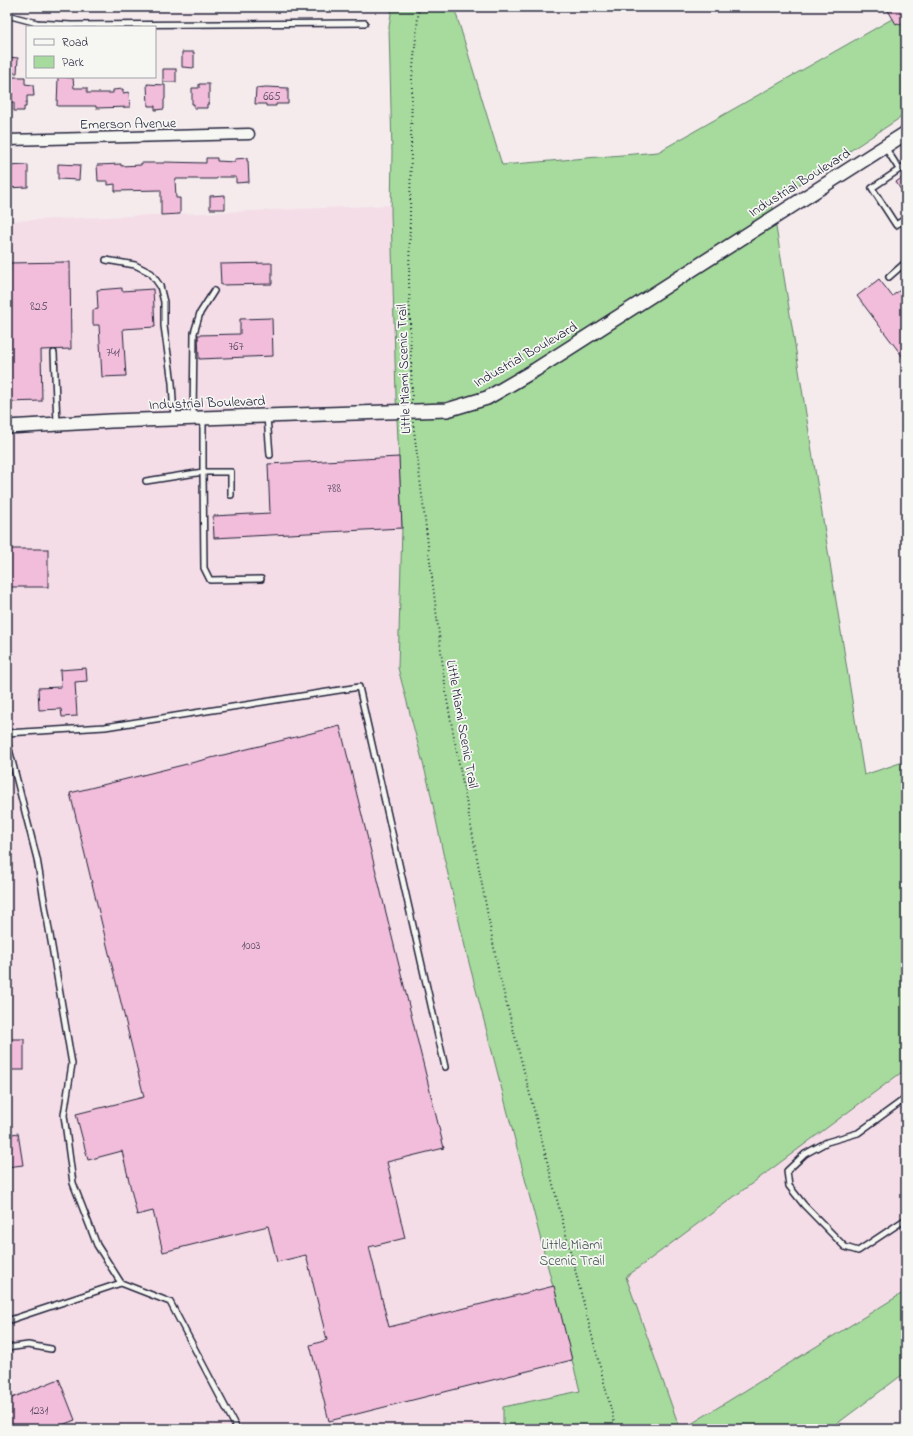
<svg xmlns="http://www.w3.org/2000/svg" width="913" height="1436" font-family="'Indie Flower',sans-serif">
<rect width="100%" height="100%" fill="#f5ebed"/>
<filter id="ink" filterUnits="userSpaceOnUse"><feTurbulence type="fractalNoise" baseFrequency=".025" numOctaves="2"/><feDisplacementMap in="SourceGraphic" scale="8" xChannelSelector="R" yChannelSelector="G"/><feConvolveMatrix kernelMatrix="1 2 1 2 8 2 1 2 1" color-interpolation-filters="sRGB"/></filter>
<g filter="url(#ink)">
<g fill="#f4dde7">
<polygon points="393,205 399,457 402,528 398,668 587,1390 503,1407 503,1429 7,1429 7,221"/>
<polygon points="906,1034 906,1367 827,1429 640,1429 597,1243"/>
</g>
<g fill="#a6db9d" stroke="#647e6c">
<polygon points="392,7 454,7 502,165 658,152 906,11 906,114 772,202 864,775 906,761 906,1069 626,1277 680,1429 503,1429 503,1407 580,1391 467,955 443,853 429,786 398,668 402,528 396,396 391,211 392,152 389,27"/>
<polygon points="906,1291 906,1372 830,1429 683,1429"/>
</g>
<g fill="#f1bdda" stroke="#22223b">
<polygon points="886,7 906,7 906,21 899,25 898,23 896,24"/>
<polygon points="182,52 194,52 194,68 182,67"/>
<polygon points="7,57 18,58 17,73 7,73"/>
<rect x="163" y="69" width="13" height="13"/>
<polygon points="12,77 25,77 25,84 33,85 34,96 27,96 27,102 26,102 26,107 24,107 24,111 14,111 14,103 12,103"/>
<polygon points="58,77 73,78 74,88 87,88 87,93 113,93 113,90 123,89 123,93 129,92 130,107 96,108 96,106 57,106"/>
<polygon points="147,84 165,85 165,99 164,100 164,109 155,110 155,106 148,106"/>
<polygon points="199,84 209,84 209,104 207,104 207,108 194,108 194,104 192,104 192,88 199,88"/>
<polygon points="266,87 288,88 288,104 276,104 276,106 266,106 266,104 255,104 256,88"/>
<polygon points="206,158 217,158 217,161 235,162 235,159 247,158 247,161 248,161 249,182 236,183 236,177 219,177 216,179 175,179 176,198 180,198 180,214 161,215 161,190 115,191 115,184 108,185 108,181 98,181 97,165 121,164 121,166 141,165 141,163 164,163 164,162 206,163"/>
<polygon points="58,164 80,165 79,180 58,179"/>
<polygon points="28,165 28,187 7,188 7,166"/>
<polygon points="906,175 906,198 896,182"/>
<polygon points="225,195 225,209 210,209 210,196"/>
<polygon points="70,262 71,349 41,350 42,401 7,402 7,263"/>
<polygon points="272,263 272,284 221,285 220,264"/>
<polygon points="879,279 892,296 906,286 906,361 857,296"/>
<polygon points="122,288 122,291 153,289 155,327 123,329 126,376 102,377 99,325 93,325 93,310 98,309 97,290"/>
<polygon points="272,318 273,356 199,359 198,335 240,334 240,319"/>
<polygon points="399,457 402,528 214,538 213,516 270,513 268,464"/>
<rect x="7" y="549" width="41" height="38"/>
<polygon points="86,668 87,681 75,682 77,716 62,717 61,709 39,710 38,688 61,687 60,670"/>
<polygon points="340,726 444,1148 387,1162 405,1238 369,1247 389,1327 554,1286 572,1360 329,1421 310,1345 327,1340 306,1255 277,1262 268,1226 163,1252 153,1211 137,1215 122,1151 88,1160 76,1114 144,1097 70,793"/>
<rect x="7" y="1039" width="17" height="31"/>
<polygon points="18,1133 23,1165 7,1167 7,1135"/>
<polygon points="59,1379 75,1420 52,1429 7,1429 7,1400"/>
</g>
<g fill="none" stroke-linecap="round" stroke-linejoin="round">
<defs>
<g id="service">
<polyline points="7,15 37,23 71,25 365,23"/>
<polyline points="885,147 899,169"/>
<polyline points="906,165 872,188 896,225 906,218"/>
<polyline points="106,260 135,265 151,273 160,286 164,302 164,326 172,383 174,418"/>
<polyline points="889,277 906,262"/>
<polyline points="54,353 57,423"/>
<polyline points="193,417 194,333 200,313 214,291"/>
<polyline points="267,417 270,455"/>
<polyline points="146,481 203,472 203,419"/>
<polyline points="231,495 231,472 203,472 204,568 210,580 261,579"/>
<polyline points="7,733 105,727 359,687 445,1067"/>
<polyline points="7,741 37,859 72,1064 64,1115 73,1183 97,1245 121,1283 170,1302 237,1429"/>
<polyline points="906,1098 858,1133 827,1142 805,1154 787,1171 789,1186 804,1205 845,1247 858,1251 906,1219"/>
<polyline points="7,1321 121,1283"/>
<polyline points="7,1348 28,1345 51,1349"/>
</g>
<polyline id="minor" points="7,140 249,134"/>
<polyline id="tertiary" points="7,427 111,421 447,410 487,398 535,370 906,133"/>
</defs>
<use href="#service" stroke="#22223b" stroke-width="8"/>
<use href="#minor" stroke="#22223b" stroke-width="13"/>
<use href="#tertiary" stroke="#22223b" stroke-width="16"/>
<g stroke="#22223b" stroke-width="2" stroke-dasharray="1 3" stroke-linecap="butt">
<polyline points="412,400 409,282 412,78 419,7"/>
<polyline points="413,422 447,700 499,974 616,1429"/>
</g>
<use href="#service" stroke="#f6f6f2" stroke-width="5"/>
<use href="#minor" stroke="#f6f6f2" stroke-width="10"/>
<use href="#tertiary" stroke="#f6f6f2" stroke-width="13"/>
</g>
</g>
<g text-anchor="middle" stroke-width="3.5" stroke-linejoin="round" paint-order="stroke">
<g font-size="12" fill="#564963">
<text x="272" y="100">665</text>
<text x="39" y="310">825</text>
<text x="236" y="350">767</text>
<text x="113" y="356">741</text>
<text x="334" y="492">788</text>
<text x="251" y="949">1003</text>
<text x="39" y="1414">1231</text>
</g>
<g font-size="14" fill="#22223b" stroke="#f6f6f2">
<text transform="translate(128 123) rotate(-1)" y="5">Emerson Avenue</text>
<text transform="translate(799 182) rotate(-32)" y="5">Industrial Boulevard</text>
<text transform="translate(525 354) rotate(-30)" y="5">Industrial Boulevard</text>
<text transform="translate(403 369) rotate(-92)" y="5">Little Miami Scenic Trail</text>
<text transform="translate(207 402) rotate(-2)" y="5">Industrial Boulevard</text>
<text transform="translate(463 724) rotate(80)" y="5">Little Miami Scenic Trail</text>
</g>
<g font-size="14" fill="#4a5a58" stroke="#f6f6f2">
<text x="572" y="1249">Little Miami<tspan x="572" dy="16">Scenic Trail</tspan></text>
</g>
</g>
<rect width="913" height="1436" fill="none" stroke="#f6f6f2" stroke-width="24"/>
<rect x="12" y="12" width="889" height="1412" fill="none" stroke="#22223b" stroke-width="1.5" filter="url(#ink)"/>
<rect x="26" y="26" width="130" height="52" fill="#f6f6f2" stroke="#a1a1a9"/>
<rect x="34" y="39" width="20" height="6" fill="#f6f6f2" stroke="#a1a1a9"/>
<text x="62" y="46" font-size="12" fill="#22223b">Road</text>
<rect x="34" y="56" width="20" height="12" fill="#a6db9d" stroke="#a1a1a9"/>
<text x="62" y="66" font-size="12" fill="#22223b">Park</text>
</svg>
